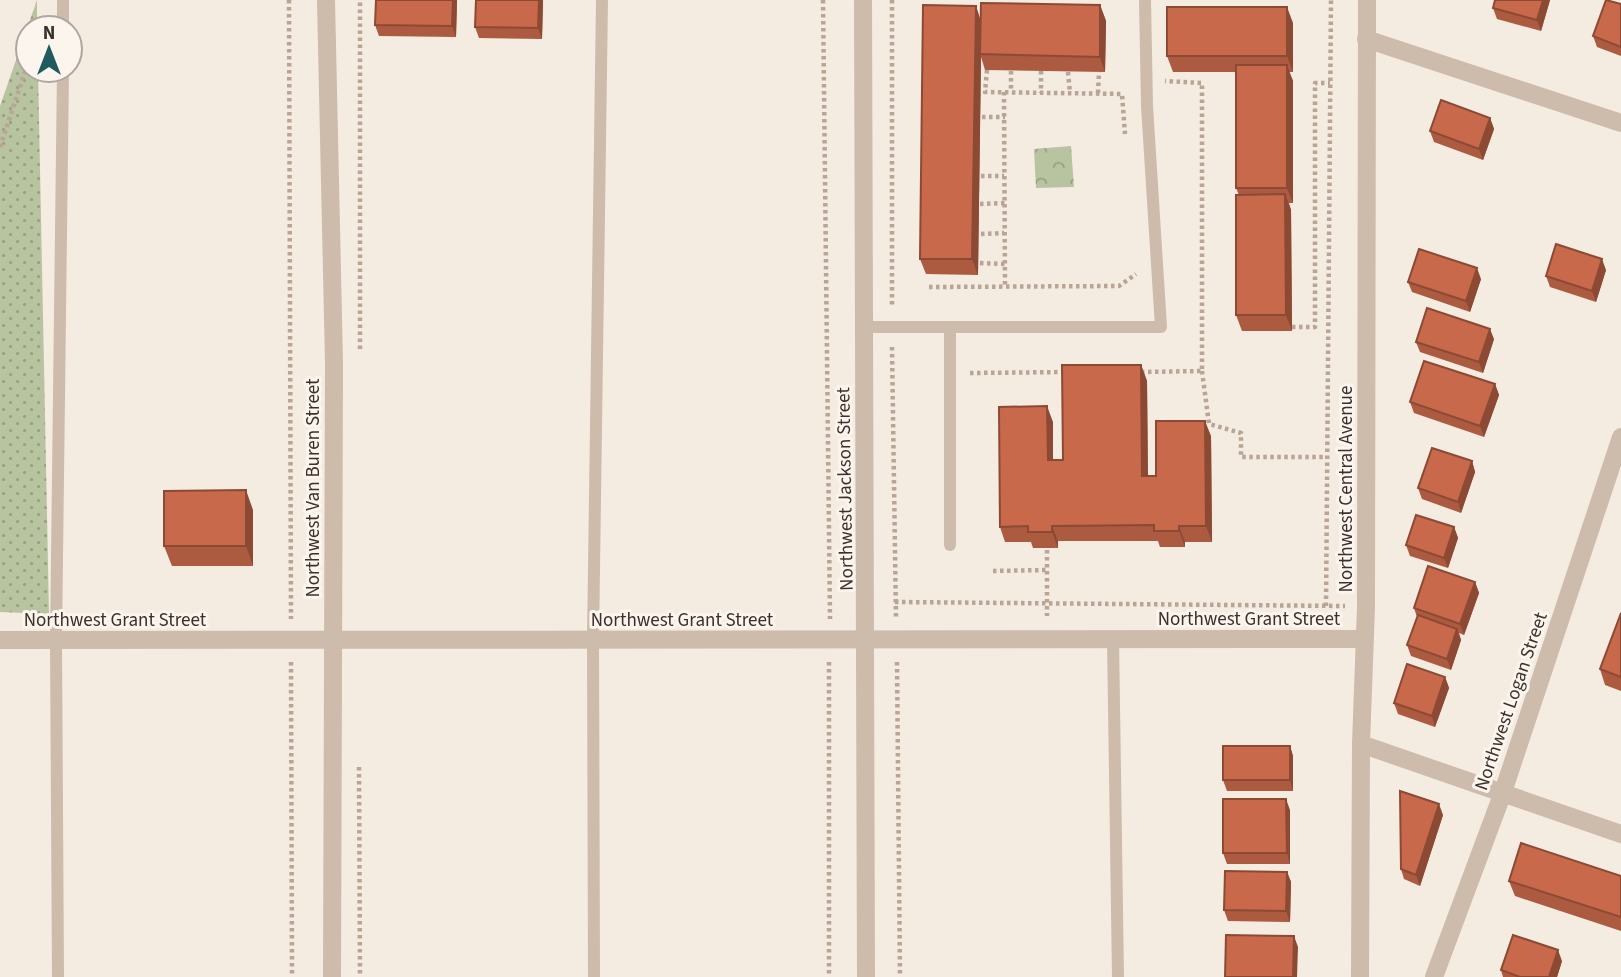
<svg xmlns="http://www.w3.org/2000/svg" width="1621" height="977" font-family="'Source Sans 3',sans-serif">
<defs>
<pattern id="grass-dots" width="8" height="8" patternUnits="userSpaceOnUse" patternTransform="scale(1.75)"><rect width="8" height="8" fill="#b8c4a0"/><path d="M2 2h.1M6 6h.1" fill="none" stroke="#97a083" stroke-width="1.8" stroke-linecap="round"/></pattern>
<pattern id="park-crowns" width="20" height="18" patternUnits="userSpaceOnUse" patternTransform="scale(1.75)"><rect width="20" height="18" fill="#b8c4a0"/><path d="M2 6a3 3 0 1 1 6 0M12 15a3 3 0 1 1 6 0" fill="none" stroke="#97a083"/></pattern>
</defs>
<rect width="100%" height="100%" fill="#f4ebe1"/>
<polygon fill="url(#grass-dots)" points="37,0 37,28 28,28 28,70 38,70 49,614 0,612 0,106"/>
<polygon fill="url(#park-crowns)" points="1071,146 1074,187 1036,188 1034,149"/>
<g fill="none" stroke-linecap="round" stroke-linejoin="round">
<g stroke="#b9a596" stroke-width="4.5" stroke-dasharray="3.5 3.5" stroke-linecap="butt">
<polyline points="289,0 291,619"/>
<polyline points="823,0 830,619"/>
<polyline points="892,0 892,307"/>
<polyline points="987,70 985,92 1122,94 1125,134"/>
<polyline points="1011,71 1011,92"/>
<polyline points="1041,71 1041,93"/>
<polyline points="1068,72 1070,93"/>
<polyline points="1004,92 1005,287"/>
<polyline points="1098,93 1099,72"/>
<polyline points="982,117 1005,117"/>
<polyline points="0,147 28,63"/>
<polyline points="981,176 1004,176"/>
<polyline points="980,204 1005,203"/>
<polyline points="981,234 1004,233"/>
<polyline points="980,263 1005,264"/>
<polyline points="929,287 1119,286 1136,274"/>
<polyline points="1292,327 1315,327 1315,83 1330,83"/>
<polyline points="892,347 896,619"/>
<polyline points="360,349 360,0"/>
<polyline points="1202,371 1209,424 1241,433 1241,457 1326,457"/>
<polyline points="1141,372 1202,371 1202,83 1165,81"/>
<polyline points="970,373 1066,372"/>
<polyline points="1047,550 1047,616"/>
<polyline points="993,571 1047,570"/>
<polyline points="895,602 1345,606"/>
<polyline points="1326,606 1331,0"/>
<polyline points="291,662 292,977"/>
<polyline points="829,662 829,977"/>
<polyline points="897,662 900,977"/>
<polyline points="359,767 360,977"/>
</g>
<g stroke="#cdbbac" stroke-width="12">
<polyline points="63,28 63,0"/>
<polyline points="863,327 1161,327 1147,106 1145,0"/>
<polyline points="950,327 950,545"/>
<polyline points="1113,638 1118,977"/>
<polyline points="58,977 56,640 63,70"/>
<polyline points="594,977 593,640 602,0"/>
</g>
<g stroke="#cdbbac" stroke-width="18">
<polyline points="326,0 334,363 332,977"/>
<polyline points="863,0 866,977"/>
<polyline points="1366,39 1621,123"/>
<polyline points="0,640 1364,639"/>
<polyline points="1361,744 1621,834"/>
<polyline points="1360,977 1361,744 1366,607 1367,0"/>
<polyline points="1434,977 1502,795 1621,437"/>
</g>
</g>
<g fill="#ac5a40">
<polygon points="376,0 457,0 456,37 379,36 375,25"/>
<polygon points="543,0 542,39 479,38 475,27"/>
<polygon points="1495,0 1550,0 1541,31 1497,19 1493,8"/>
<polygon points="1621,4 1621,56 1597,47 1593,36"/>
<polygon points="1100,5 1106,21 1105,72 985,70 981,57 978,275 926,274 920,259 976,6 980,19"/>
<polygon points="1293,23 1293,72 1289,72 1293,81 1293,203 1289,203 1291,210 1292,331 1242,331 1236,315 1239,195 1236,188 1236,72 1173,72 1167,56"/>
<polygon points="1490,118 1494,129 1483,160 1434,142 1430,131"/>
<polygon points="1606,270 1596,302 1550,287 1546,276"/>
<polygon points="1481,279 1470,312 1412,292 1408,282"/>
<polygon points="1494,339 1483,373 1420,352 1416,342"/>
<polygon points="1141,365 1147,381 1148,476 1156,476 1211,436 1212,542 1185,542 1185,547 1160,547 1158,541 1058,541 1058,548 1033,548 1031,542 1005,542 1000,527 1053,422 1053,460 1063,460"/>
<polygon points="1495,384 1499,395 1484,437 1414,413 1410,402"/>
<polygon points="1472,461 1475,472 1461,513 1422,499 1418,488"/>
<polygon points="253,510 253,566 172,566 164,546"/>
<polygon points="1454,527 1458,538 1448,568 1410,556 1406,545"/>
<polygon points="1475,582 1479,593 1464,635 1459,633 1461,640 1451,670 1411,656 1407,645 1417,617 1414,608"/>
<polygon points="1621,613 1621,691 1605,685 1600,669"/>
<polygon points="1445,677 1449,688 1435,727 1398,714 1394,703"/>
<polygon points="1290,746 1293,756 1293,791 1227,791 1223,780"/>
<polygon points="1290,810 1290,864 1227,864 1223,853"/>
<polygon points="1443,815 1420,886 1404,879 1401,869"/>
<polygon points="1287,872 1291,882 1290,922 1228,921 1224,910"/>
<polygon points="1621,876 1621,931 1515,896 1509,881"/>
<polygon points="1562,961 1557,977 1503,977 1501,970"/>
</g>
<g fill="#8c4a34">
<polygon points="453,0 457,0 456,37 452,26"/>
<polygon points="539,0 543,0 542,39 538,28"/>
<polygon points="1543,0 1550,0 1541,31 1537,20"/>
<polygon points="1100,5 1106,21 1105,72 1100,57"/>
<polygon points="976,6 981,22 980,54 981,57 978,275 972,259"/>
<polygon points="1287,7 1293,23 1293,72 1287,56"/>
<polygon points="1287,65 1293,81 1293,203 1287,188"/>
<polygon points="1490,118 1494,129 1483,160 1479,149"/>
<polygon points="1285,194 1291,210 1292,331 1286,315"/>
<polygon points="1602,259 1606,270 1596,302 1592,291"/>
<polygon points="1477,268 1481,279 1470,312 1466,301"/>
<polygon points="1490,329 1494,339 1483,373 1479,362"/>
<polygon points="1141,365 1147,381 1148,491 1142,476"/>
<polygon points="1495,384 1499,395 1484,437 1480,426"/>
<polygon points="1047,406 1053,422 1053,475 1048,460"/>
<polygon points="1205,421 1211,436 1212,542 1206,526"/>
<polygon points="1472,461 1475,472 1461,513 1458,502"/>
<polygon points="246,490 253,510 253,566 246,546"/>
<polygon points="1052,526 1058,541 1058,548 1052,532"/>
<polygon points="1179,526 1185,542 1185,547 1179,531"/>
<polygon points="1454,527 1458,538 1448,568 1444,558"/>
<polygon points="1475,582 1479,593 1464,635 1460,624"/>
<polygon points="1457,629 1461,640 1451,670 1447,659"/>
<polygon points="1445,677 1449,688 1435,727 1432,716"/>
<polygon points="1290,746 1293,756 1293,791 1290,780"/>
<polygon points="1286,799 1290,810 1290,864 1287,853"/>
<polygon points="1439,804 1443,815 1420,886 1416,875"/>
<polygon points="1287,872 1291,882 1290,922 1286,911"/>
<polygon points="1294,936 1298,947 1297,977 1293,977"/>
<polygon points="1558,950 1562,961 1557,977 1549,977"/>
</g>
<g fill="#c8694b" stroke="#8c4a34" stroke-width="2">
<polygon points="376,0 453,0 452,26 375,25"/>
<polygon points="476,0 539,0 538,28 475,27"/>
<polygon points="1495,0 1543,0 1537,20 1493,8"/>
<polygon points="1606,0 1621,4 1621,47 1593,36"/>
<polygon points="981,3 1100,5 1100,57 980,54"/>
<polygon points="923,5 976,6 972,259 920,259"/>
<rect x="1167" y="7" width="120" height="49"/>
<rect x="1236" y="65" width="51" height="123"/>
<polygon points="1441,100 1490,118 1479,149 1430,131"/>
<polygon points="1285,194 1286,315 1236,315 1236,195"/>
<polygon points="1556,244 1602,259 1592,291 1546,276"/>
<polygon points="1419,249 1477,268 1466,301 1408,282"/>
<polygon points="1427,308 1490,329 1479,362 1416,342"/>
<polygon points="1424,361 1495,384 1480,426 1410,402"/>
<polygon points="1062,365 1141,365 1142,476 1156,476 1156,421 1205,421 1206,526 1179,526 1179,531 1154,531 1154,525 1052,526 1052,532 1028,532 1028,526 1000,527 999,407 1047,406 1048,460 1063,460"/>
<polygon points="1432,448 1472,461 1458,502 1418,488"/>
<polygon points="246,490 246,546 164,546 164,491"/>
<polygon points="1416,515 1454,527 1444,558 1406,545"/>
<polygon points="1428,566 1475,582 1460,624 1414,608"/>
<polygon points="1621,613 1621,677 1600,669"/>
<polygon points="1418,615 1457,629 1447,659 1407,645"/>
<polygon points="1407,664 1445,677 1432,716 1394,703"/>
<rect x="1223" y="746" width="67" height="34"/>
<polygon points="1400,791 1439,804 1416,875 1401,869"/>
<polygon points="1223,799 1286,799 1287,853 1223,853"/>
<polygon points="1521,843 1621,876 1621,917 1509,881"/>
<polygon points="1225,871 1287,872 1286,911 1224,910"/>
<polygon points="1226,935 1294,936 1293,977 1225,977"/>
<polygon points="1513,935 1558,950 1549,977 1520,977 1501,970"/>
</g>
<g text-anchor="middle" stroke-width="6" stroke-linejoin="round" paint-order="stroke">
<g font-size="19" fill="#3b302b" stroke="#fbf5ee">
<text transform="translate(312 488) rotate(-90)" y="7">Northwest Van Buren Street</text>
<text transform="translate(844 489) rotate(-91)" y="7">Northwest Jackson Street</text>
<text transform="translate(1345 489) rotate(-90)" y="7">Northwest Central Avenue</text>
<text x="1249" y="625">Northwest Grant Street</text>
<text x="115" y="626">Northwest Grant Street</text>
<text x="682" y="626">Northwest Grant Street</text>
<text transform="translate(1510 701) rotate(-71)" y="7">Northwest Logan Street</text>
</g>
</g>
<g transform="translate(49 49)"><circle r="33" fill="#fbf5ee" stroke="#aea6a0" stroke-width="2"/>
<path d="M0-5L12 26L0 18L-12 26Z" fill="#1f5a5e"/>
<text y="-10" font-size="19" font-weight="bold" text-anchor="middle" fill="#3b302b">N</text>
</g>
</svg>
